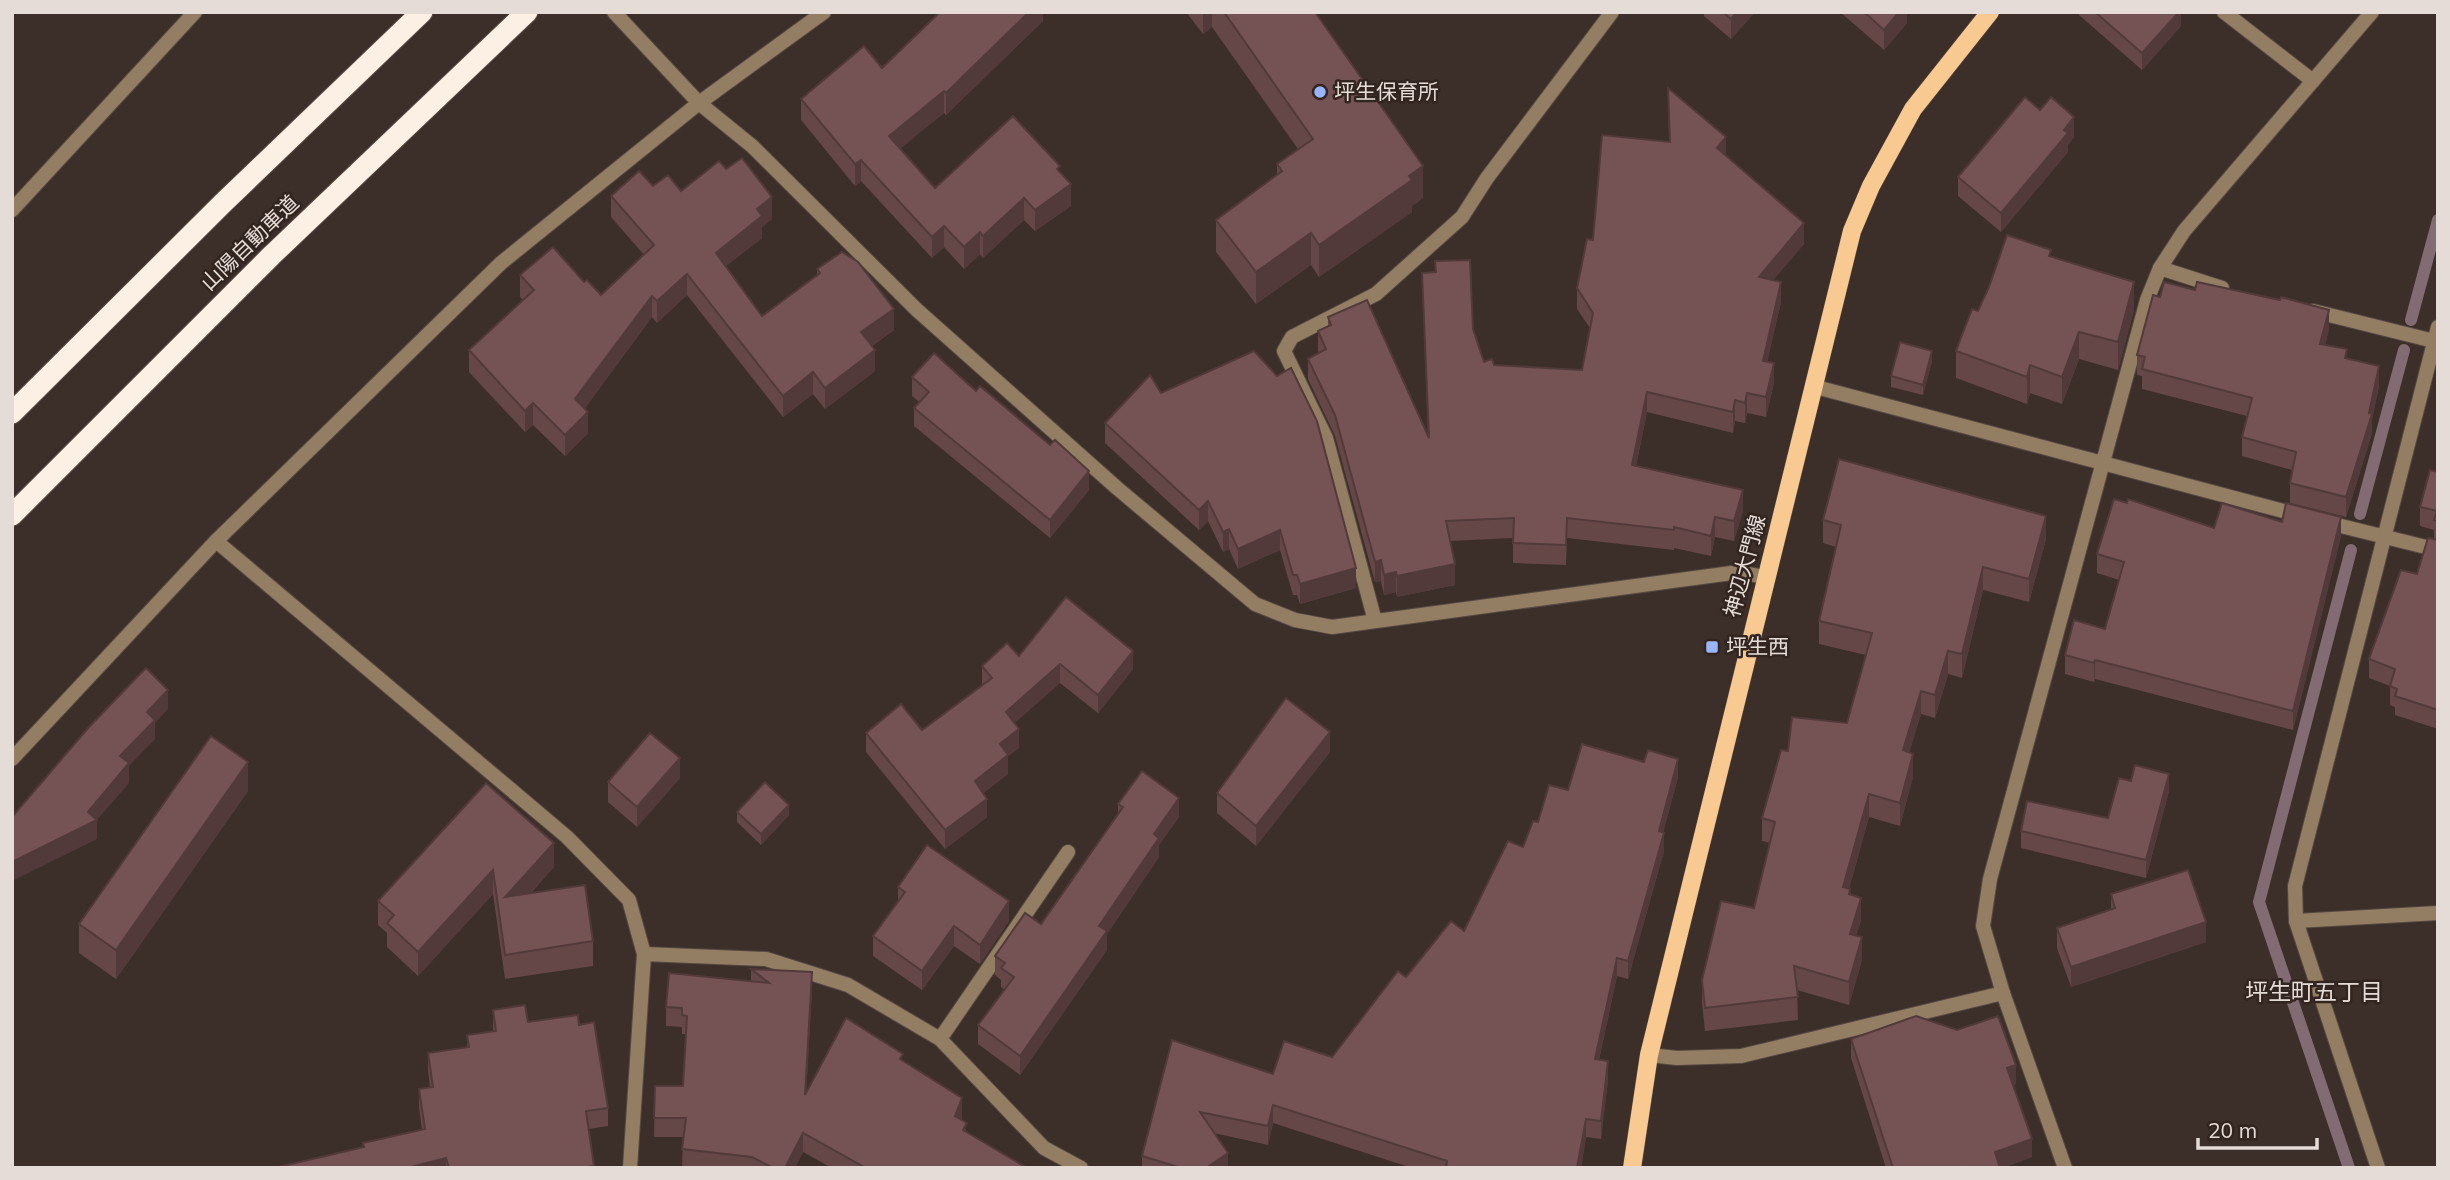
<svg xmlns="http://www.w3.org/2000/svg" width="2450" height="1180" font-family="Mulish,'Noto Sans JP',sans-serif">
<rect width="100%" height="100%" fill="#3c2e28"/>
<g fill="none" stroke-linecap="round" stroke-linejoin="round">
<g stroke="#826b73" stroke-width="12">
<polyline points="2411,320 2438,220"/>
<polyline points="2360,514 2404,350"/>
<polyline points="2349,1168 2259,902 2351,550"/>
</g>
<defs>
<g id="minor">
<polyline points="2224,12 2313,81"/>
<polyline points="699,103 752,146 917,310 1117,488 1255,604 1295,620 1332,627 1739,572 1764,577"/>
<polyline points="12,210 195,12"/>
<polyline points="2160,268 2222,288"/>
<polyline points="2313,311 2434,341"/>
<polyline points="1816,387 2302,516"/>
<polyline points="2325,522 2438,550"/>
<polyline points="216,541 567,837 629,900 644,954 630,1168"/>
<polyline points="1375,621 1326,438 1284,351 1292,337 1376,294 1462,217 1487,178 1612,12"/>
<polyline points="2296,921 2438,913"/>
<polyline points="644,954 766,959 848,985 940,1039 1044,1148 1081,1168"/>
<polyline points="940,1039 1068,852"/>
<polyline points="1649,1055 1677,1058 1741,1056 2003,993"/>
<polyline points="2378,1168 2296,921 2295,886 2438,327"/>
</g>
<g id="tertiary">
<polyline points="614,12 699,103"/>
<polyline points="12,759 216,541 501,263 699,103 824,12"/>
<polyline points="2065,1168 2003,993 1983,926 1990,879 2147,300 2160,268 2184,231 2372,12"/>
</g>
<polyline id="primary" points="1632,1168 1649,1055 1852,231 1871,186 1913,109 1990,12"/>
<g id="motorway">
<polyline points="12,413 223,203 422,12"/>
<polyline points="12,515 272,255 527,12"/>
</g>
</defs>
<use href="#minor" stroke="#574a44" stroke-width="16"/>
<use href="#tertiary" stroke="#574a44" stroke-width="16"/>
<use href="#primary" stroke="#574a44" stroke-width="19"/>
<use href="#motorway" stroke="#574a44" stroke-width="23"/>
<use href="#minor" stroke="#947e63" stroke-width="14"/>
<use href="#tertiary" stroke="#947e63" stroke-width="14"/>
<use href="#primary" stroke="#f8c990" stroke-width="18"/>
<use href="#motorway" stroke="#fbf0e3" stroke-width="21"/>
</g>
<g fill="#654748">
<polygon points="1043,12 1043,21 946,115 944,113 900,148 935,188 1060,172 1071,206 1035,231 1024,220 983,258 980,254 964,269 944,247 932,258 861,181 855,186 801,120 801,99 882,68"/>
<polygon points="1186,12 1315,12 1423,198 1412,206 1412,212 1319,277 1311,265 1256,304 1216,252 1216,220 1277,175 1277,164 1298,149 1212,27 1203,34"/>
<polygon points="1704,12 1755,12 1731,39 1704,16"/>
<polygon points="1840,12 1907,12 1907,23 1884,50"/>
<polygon points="2079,12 2181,12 2181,26 2142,70 2079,15"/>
<polygon points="1668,88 1726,156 1804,244 1773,280 1781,302 1767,362 1774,383 1766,417 1747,413 1745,423 1735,421 1733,433 1647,412 1636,466 1743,511 1734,541 1715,537 1711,556 1674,548 1674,550 1567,538 1566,565 1513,563 1513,538 1450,541 1455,585 1397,597 1396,592 1384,595 1381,581 1375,582 1335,436 1308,379 1308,359 1319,353 1318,351 1318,331 1328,326 1328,317 1428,436 1422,273 1435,272 1435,261 1473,329 1484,362 1494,365 1582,370 1590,328 1577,309 1577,288 1593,240 1669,142"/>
<polygon points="2040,110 2074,137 2068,145 2068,152 2001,232 1958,196 1958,177"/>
<polygon points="726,169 772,219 762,227 762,238 726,266 762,316 817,275 817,269 894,330 872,346 875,371 825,409 813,394 783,417 687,295 657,323 652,317 585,408 588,433 565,456 533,425 525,432 469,372 469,350 523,300 520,297 520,275 584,282 601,295 644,255 611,217 611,196 653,186 681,191"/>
<polygon points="2051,256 2134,310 2118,370 2079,359 2062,404 2030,393 2027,404 1956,378 1956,351 1978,311"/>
<polygon points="2329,329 2325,345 2347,359 2379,386 2372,420 2372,433 2346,517 2290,503 2290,483 2292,470 2242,456 2242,437 2247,416 2142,389 2142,376 2137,375 2137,355"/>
<polygon points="1932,361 1923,395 1891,387 1891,376"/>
<polygon points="912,377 1089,490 1050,538 914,426 914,408 919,402 912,396"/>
<polygon points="1161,393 1356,588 1300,604 1297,595 1293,595 1280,550 1238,569 1229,549 1223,552 1208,521 1199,530 1105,443 1105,423"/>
<polygon points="2438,472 2438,729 2395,715 2395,707 2390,705 2390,686 2369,678 2369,659 2417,574 2434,539 2434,530 2420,526 2420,507"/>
<polygon points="1823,520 2046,539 2029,602 1983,590 1962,678 1948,674 1935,718 1921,714 1909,752 1913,777 1900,826 1869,817 1849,889 1861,921 1856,935 1862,960 1849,1005 1797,990 1798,1020 1705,1031 1702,1003 1702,980 1754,908 1770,843 1762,841 1762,818 1788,751 1847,723 1866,655 1819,644 1819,621 1836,547 1823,543"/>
<polygon points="2282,522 2341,536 2293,730 2095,679 2094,682 2065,674 2065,655 2105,629 2119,580 2097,573 2097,554 2214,528"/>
<polygon points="1019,656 1133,669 1098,713 1060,683 1014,723 1019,748 1008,756 1008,774 983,793 987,817 945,849 866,752 866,733 922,730 982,685 982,666"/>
<polygon points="1330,752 1256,846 1217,813 1217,793"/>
<polygon points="1678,777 1663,833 1664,851 1628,979 1617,976 1599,1060 1608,1080 1601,1139 1586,1137 1581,1168 1412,1168 1273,1123 1268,1145 1214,1133 1228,1168 1142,1168 1142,1156 1172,1040 1273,1074 1332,1057 1406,977 1464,931 1523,847 1538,822 1568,790"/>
<polygon points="680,778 637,827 608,802 608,782"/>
<polygon points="2131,781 2169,791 2146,878 2021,848 2021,831 2108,818"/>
<polygon points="486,783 554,867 531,893 593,941 593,966 505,979 493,894 418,976 387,947 387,933 378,925 378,901"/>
<polygon points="248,791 116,979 79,953 79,924"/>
<polygon points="1118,804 1179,817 1159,845 1159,857 1107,934 1107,950 1020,1075 978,1044 978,1025 1005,990 1001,987 1001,980 995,975 995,956 1041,924 1118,814"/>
<polygon points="737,812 789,815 761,845 737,822"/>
<polygon points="898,887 1009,921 980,964 954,946 922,990 873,956 873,936 898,902"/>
<polygon points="2111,894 2206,942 2071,987 2057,948 2057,928 2111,909"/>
<polygon points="751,969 812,991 806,1093 903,1060 962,1117 961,1120 967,1133 1027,1168 832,1168 803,1152 795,1168 682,1168 683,1137 654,1137 655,1086 683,1086 686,1034 682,1034 682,1027 666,1026 666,1007 751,981"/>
<polygon points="493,1010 528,1022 579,1025 608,1108 608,1126 589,1129 594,1168 274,1168 363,1147 363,1143 422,1130 419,1107 419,1089 430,1087 428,1071 428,1053 467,1047 467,1035 493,1031"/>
<polygon points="1851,1039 2016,1084 2013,1085 2032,1157 2002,1168 1886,1168 1851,1058"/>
</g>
<g fill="#523a3b">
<polygon points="1029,12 1043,12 1043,21 946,115 946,93"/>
<polygon points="1203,12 1212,12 1212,27 1203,34"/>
<polygon points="1737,12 1755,12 1731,39 1731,19"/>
<polygon points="1899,12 1907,12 1907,23 1884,50 1884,30"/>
<polygon points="2179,12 2181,12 2181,26 2142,70 2142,53"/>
<polygon points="944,91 944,113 889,158 889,136"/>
<polygon points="2074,117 2074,137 2068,145 2068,152 2001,232 2001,213"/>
<polygon points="1726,137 1726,158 1717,148"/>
<polygon points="861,160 861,181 855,186 855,164"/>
<polygon points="1423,166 1423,198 1412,206 1412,212 1319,277 1319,245"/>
<polygon points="1071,184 1071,206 1035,231 1035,210"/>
<polygon points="772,197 772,219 762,227 762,238 716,274 716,253 757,209"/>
<polygon points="1024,198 1024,220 983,258 983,236"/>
<polygon points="1804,223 1804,244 1759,297 1759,277"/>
<polygon points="944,226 944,247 932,258 932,237"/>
<polygon points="980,232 980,254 964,269 964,247"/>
<polygon points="1311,233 1311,265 1256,304 1256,272"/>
<polygon points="687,274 687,295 657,323 657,301"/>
<polygon points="1781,282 1781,302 1763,381 1763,361"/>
<polygon points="2134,282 2134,310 2118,370 2118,342"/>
<polygon points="652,296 652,317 575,421 575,399"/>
<polygon points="894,309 894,330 861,353 861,332"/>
<polygon points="2329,310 2329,329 2320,363 2320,344"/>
<polygon points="2079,332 2079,359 2062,404 2062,377"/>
<polygon points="875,350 875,371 825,409 825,388"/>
<polygon points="1932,351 1932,361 1923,395 1923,385"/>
<polygon points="1774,363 1774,383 1766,417 1766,397"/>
<polygon points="2030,365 2030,393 2027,404 2027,377"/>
<polygon points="2379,366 2379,386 2372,420 2372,433 2346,517 2346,497 2369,413"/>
<polygon points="813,372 813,394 783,417 783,396"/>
<polygon points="1647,392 1647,412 1632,485 1632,465"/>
<polygon points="1747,393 1747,413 1745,423 1745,403"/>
<polygon points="1735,400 1735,421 1733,433 1733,412"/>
<polygon points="533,403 533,425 525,432 525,411"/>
<polygon points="588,412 588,433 565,456 565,435"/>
<polygon points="1089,471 1089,490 1050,538 1050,520"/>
<polygon points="1743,490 1743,511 1734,541 1734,521"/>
<polygon points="1208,501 1208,521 1199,530 1199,510"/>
<polygon points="2046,516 2046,539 2029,602 2029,579"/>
<polygon points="1715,517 1715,537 1711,556 1711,536"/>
<polygon points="2341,517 2341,536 2293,730 2293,711"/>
<polygon points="1229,529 1229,549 1223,552 1223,532"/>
<polygon points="1280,530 1280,550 1238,569 1238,549"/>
<polygon points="1381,560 1381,581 1375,582 1375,562"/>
<polygon points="1455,564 1455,585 1397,597 1397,576"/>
<polygon points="1983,567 1983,590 1962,678 1962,654"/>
<polygon points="1356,568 1356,588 1300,604 1300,584"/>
<polygon points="1396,572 1396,592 1384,595 1384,575"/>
<polygon points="1133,651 1133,669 1098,713 1098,695"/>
<polygon points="1948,651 1948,674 1935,718 1935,695"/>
<polygon points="2095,660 2095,679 2094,682 2094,663"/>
<polygon points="1060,664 1060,683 1006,731 1006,712"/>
<polygon points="168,690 168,709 155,723 155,739 129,766 129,783 97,820 97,839 12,881 12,862 88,812 147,712"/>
<polygon points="1921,691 1921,714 1903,774 1903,750"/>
<polygon points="1019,729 1019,748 1008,756 1008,774 975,800 975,781 1000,744"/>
<polygon points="1330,732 1330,752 1256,846 1256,826"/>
<polygon points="1913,754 1913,777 1900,826 1900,803"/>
<polygon points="680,758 680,778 637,827 637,807"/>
<polygon points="1678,759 1678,777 1662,837 1664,833 1664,851 1628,979 1628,961"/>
<polygon points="248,762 248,791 116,979 116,950"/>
<polygon points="2169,774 2169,791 2146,878 2146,860"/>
<polygon points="1869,794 1869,817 1843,910 1843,887"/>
<polygon points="1179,798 1179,817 1159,845 1159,857 1107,934 1107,950 1020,1075 1020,1056 1154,834"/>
<polygon points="987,799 987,817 945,849 945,830"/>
<polygon points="789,805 789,815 761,845 761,834"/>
<polygon points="554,843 554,867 505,921 505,897"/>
<polygon points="493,870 493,894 418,976 418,952"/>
<polygon points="1861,898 1861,921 1850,957 1850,934"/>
<polygon points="1009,901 1009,921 980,964 980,945"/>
<polygon points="2206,922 2206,942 2071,987 2071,967"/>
<polygon points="954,926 954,946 922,990 922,971"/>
<polygon points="1862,937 1862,960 1849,1005 1849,982"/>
<polygon points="1617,958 1617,976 1595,1078 1595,1059"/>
<polygon points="812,972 812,991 805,1114 805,1095"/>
<polygon points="1608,1061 1608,1080 1601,1139 1601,1121"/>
<polygon points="2016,1065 2016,1084 2007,1087 2007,1068"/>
<polygon points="962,1098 962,1117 955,1135 955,1116"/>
<polygon points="1273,1105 1273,1123 1268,1145 1268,1126"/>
<polygon points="1586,1119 1586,1137 1581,1168 1577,1168"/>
<polygon points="803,1133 803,1152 795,1168 785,1168"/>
<polygon points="2032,1139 2032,1157 2002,1168 1995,1168 1995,1152"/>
<polygon points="1228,1153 1228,1168 1206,1168"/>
<polygon points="446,1158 446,1168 407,1168"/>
</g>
<g fill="#755354" stroke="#523a3b" stroke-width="2">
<polygon points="940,12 1029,12 946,93 944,91 889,136 935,188 1013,116 1060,166 1057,169 1071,184 1035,210 1024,198 983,236 980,232 964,247 944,226 932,237 861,160 855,164 801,99 864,46 882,68"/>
<polygon points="1224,12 1315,12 1423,166 1409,176 1412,180 1319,245 1311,233 1256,272 1216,220 1282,171 1277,164 1313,139"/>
<polygon points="1723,12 1737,12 1731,19"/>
<polygon points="1864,12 1899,12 1884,30"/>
<polygon points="2095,12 2179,12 2142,53"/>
<polygon points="1668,88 1726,137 1717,148 1804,223 1759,277 1781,282 1763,361 1774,363 1766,397 1747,393 1745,403 1735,400 1733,412 1647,392 1632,465 1743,490 1734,521 1715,517 1711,536 1674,527 1674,530 1567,518 1566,545 1513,543 1514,518 1446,521 1455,564 1397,576 1396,572 1384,575 1381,560 1375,562 1335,415 1308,359 1326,349 1318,331 1331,325 1328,317 1367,300 1429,438 1422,273 1436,272 1435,261 1470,260 1473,329 1484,362 1492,359 1494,365 1582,370 1593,313 1577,288 1587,239 1593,240 1602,135 1670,142"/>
<polygon points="2025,97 2040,110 2051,97 2074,117 2064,130 2068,133 2001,213 1958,177"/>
<polygon points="742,158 772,197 757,209 762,216 716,253 762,316 820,273 817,269 842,252 858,262 894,309 861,332 875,350 825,388 813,372 783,396 687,274 657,301 652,296 575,399 588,412 565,435 533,403 525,411 469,350 534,290 520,275 553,247 584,282 587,280 601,295 654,245 611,196 639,171 653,186 668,175 681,191 719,161 726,169"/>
<polygon points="2007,235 2051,250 2049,256 2134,282 2118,342 2079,332 2062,377 2030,365 2027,377 1956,351 1972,309 1978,311 1989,287"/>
<polygon points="2164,282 2195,290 2197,282 2280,300 2281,297 2329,310 2320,344 2347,349 2345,358 2379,366 2369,413 2372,414 2346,497 2290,483 2296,452 2242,437 2252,398 2142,369 2145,357 2137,355 2153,295 2160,297"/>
<polygon points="1900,342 1932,351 1923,385 1891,376"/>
<polygon points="1254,351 1277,376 1291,368 1317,421 1356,568 1300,584 1297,575 1293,575 1280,530 1238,549 1229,529 1223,532 1208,501 1199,510 1105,423 1150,375 1161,393"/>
<polygon points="934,353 976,391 980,386 1050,445 1055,440 1089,471 1050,520 914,408 929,392 912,377"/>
<polygon points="1839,459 2046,516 2029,579 1983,567 1962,654 1948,651 1935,695 1921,691 1903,750 1913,754 1900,803 1869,794 1843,887 1850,889 1849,894 1861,898 1850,934 1862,937 1849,982 1794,966 1798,997 1705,1008 1702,980 1721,901 1754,908 1775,822 1762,818 1781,750 1788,751 1792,717 1847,723 1872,633 1819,621 1841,525 1823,520"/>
<polygon points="2430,470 2438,472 2438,521 2434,520 2437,511 2420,507"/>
<polygon points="2114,499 2127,503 2128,499 2214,528 2222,503 2282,522 2286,503 2341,517 2293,711 2095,660 2094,663 2065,655 2074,620 2105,629 2124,562 2097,554"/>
<polygon points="2428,538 2438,540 2438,710 2395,696 2397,689 2390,686 2395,669 2369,659 2401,570 2417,574"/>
<polygon points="1066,597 1133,651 1098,695 1060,664 1006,712 1019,729 1000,744 1008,755 975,781 987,799 945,830 866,733 901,704 922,730 992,678 982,666 1007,643 1019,656"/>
<polygon points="146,668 168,690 147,712 155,720 120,756 129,763 88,812 97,820 12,862 12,817 89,727"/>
<polygon points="1286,698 1330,732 1256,826 1217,793"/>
<polygon points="650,733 680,758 637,807 608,782"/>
<polygon points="211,736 248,762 116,950 79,924"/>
<polygon points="1582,744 1644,762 1648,750 1678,759 1659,831 1664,833 1628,961 1617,958 1595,1059 1608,1061 1601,1121 1586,1119 1577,1168 1446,1168 1447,1161 1273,1105 1268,1126 1200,1112 1228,1153 1206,1168 1181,1168 1142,1156 1172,1040 1273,1074 1284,1041 1332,1057 1398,971 1406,977 1451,921 1464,931 1508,841 1523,847 1533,821 1538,822 1549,785 1568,790"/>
<polygon points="2135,765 2169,774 2146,860 2021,831 2027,801 2108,818 2119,778 2131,781"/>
<polygon points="1142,771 1179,798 1154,834 1159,838 1099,926 1107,931 1020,1056 978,1025 1014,977 1001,968 1005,963 995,956 1025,913 1041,924 1123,807 1118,804"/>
<polygon points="765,782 789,805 761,834 737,812"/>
<polygon points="486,783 554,843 505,897 585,885 593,941 505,955 493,870 418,952 387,923 394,915 378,901"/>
<polygon points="927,845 1009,901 980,945 954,926 922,971 873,936 905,892 898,887"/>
<polygon points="2188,870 2206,922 2071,967 2057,928 2115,908 2111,894"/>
<polygon points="751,969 812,972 805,1095 846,1018 903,1054 900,1059 962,1098 955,1116 967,1123 963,1130 1027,1168 866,1168 803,1133 785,1168 773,1168 752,1157 682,1149 686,1118 654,1118 655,1086 683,1086 687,1016 682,1015 682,1008 666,1007 669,973 769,983"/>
<polygon points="525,1005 528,1022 578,1015 579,1025 594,1022 608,1108 586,1111 594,1166 579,1168 449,1168 446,1158 407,1168 274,1168 364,1147 363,1143 425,1129 419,1089 433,1087 428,1053 469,1047 467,1035 496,1031 493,1010"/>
<polygon points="1916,1016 1957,1030 1998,1016 2016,1065 2007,1068 2032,1139 1995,1152 2000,1168 1968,1168 1967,1167 1964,1168 1893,1168 1851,1039"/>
</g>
<g fill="#99b5fd" stroke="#32241e" stroke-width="2.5">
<circle cx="1320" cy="92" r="7"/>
<rect x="1705" y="640" width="14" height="14" rx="3.5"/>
</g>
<g text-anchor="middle" stroke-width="5" stroke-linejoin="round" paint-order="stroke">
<g font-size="21" fill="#e5dcd8" stroke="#32241e" text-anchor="start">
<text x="1334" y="99">坪生保育所</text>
<text x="1726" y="654">坪生西</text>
</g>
<g font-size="21" fill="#e5dcd8" stroke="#32241e">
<text transform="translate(250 243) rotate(-44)" y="7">山陽自動車道</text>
<text transform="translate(1745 566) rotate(-75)" y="7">神辺大門線</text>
</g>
<g font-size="23" fill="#e5dcd8" stroke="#32241e">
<text x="2314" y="1000">坪生町五丁目</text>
</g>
</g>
<rect width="2450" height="1180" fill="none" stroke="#e5dcd8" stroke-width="28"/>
<path d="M2198 1138v10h119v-10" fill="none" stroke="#e5dcd8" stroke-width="3.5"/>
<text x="2208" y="1138" font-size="21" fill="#e5dcd8" stroke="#32241e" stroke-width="5" paint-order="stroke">20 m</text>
</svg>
